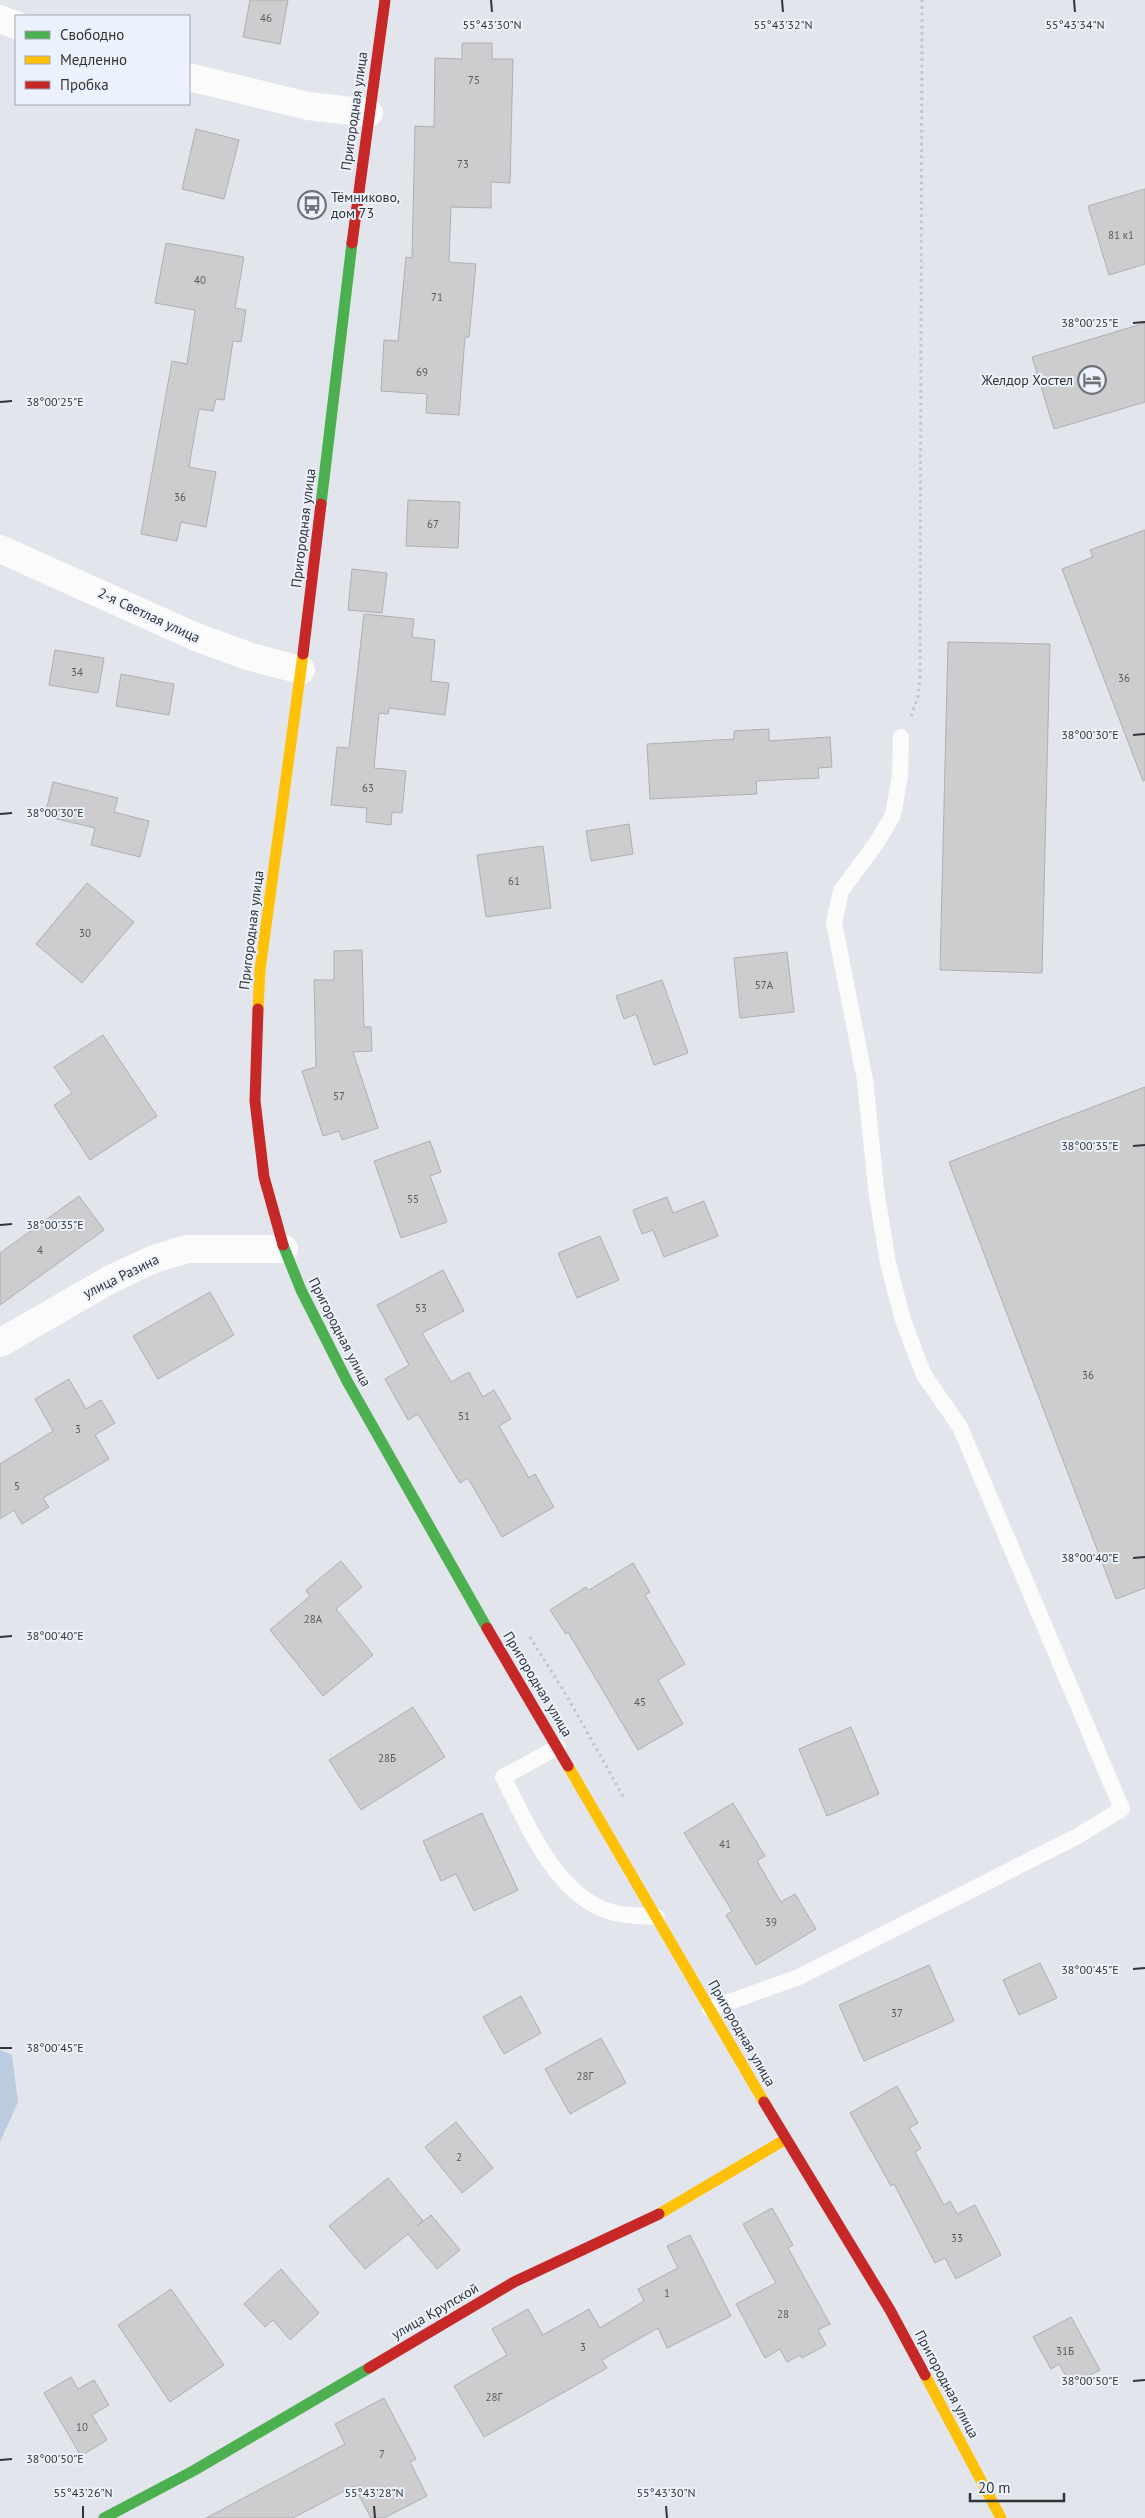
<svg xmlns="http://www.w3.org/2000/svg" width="1145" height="2518" font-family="'PT Sans',sans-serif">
<rect width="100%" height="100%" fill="#e2e5ec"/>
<polygon fill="#bbcbe0" points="0,2050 12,2055 18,2102 0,2142"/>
<g fill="#cdcdcf" stroke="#afafb1">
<polygon points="250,0 288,0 280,44 243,37"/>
<polygon points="462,43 492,43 492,59 513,59 510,183 491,182 491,208 451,207 449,262 476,264 469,337 465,337 459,415 426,413 427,394 381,391 384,340 398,341 406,257 412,258 415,126 434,127 435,58 462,59"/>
<polygon points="196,129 239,140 224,199 182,189"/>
<polygon points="1145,189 1145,264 1109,275 1088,206"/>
<polygon points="166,243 244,257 235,308 246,310 241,342 233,341 224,400 216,399 213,411 199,409 189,467 216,472 206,527 181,522 177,541 141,534 172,361 187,364 195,310 155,303"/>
<polygon points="1145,323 1145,402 1054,429 1032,357"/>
<polygon points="408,500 460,502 458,548 406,546"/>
<polygon points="1145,530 1145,780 1143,781 1062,569 1093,557 1090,550"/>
<polygon points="352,569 387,573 382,613 348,610"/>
<polygon points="364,614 414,619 412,637 435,640 431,681 449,683 445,715 389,708 388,714 379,713 374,768 406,771 402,813 392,812 391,825 366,822 367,808 331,805 337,747 349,748"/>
<polygon points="948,642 1050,644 1042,973 940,970"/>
<polygon points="55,650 104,658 98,693 49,685"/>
<polygon points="121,674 174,684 169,715 116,706"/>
<polygon points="769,729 769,741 830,737 832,767 818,768 819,778 756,781 757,794 650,799 647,744 734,739 734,731"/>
<polygon points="53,782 118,798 114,812 149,821 140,857 91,845 95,828 45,816"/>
<polygon points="629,824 633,854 591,861 586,831"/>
<polygon points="543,846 551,908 486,917 477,855"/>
<polygon points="87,883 134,922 82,983 36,944"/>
<polygon points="362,950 364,1027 371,1027 372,1051 353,1052 378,1128 342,1140 339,1131 323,1136 302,1071 316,1067 314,980 334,980 334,951"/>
<polygon points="787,952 794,1012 740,1018 734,958"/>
<polygon points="662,980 688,1053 654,1065 636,1014 624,1019 616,996"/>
<polygon points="103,1035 157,1116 90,1160 54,1105 72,1093 54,1067"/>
<polygon points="1145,1087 1145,1588 1116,1599 949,1162"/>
<polygon points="430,1141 441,1172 430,1176 447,1222 401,1238 374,1161"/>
<polygon points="79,1196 104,1230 0,1305 0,1253"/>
<polygon points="667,1197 673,1213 704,1201 718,1236 664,1257 653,1230 642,1234 633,1210"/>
<polygon points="600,1236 619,1280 577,1298 558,1253"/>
<polygon points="443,1270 464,1311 422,1333 451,1382 469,1372 483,1397 494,1390 511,1419 499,1426 529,1478 535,1474 554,1507 502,1537 468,1478 460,1483 418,1414 408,1420 385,1379 409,1365 377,1305"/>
<polygon points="210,1292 234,1335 158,1379 133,1336"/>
<polygon points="69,1379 86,1409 101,1400 115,1423 95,1435 109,1459 43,1498 49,1507 22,1524 14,1510 0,1519 0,1464 53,1431 35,1399"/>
<polygon points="341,1561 362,1587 336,1609 373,1655 323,1696 270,1630 310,1596 306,1590"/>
<polygon points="633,1563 650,1592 645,1595 685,1664 658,1680 683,1724 638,1750 568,1632 566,1634 550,1610 586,1587 589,1590"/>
<polygon points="413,1707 445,1757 361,1810 329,1760"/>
<polygon points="851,1727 879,1794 827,1816 799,1749"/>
<polygon points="733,1803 765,1856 757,1861 781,1902 795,1894 816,1929 756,1965 726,1915 732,1911 684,1833"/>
<polygon points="482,1813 518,1890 474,1911 456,1874 441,1881 423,1841"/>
<polygon points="1040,1963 1057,1998 1019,2015 1003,1980"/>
<polygon points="929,1965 954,2021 864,2061 839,2005"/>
<polygon points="521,1996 541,2033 504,2054 483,2017"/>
<polygon points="601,2038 626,2083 570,2114 545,2069"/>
<polygon points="897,2086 918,2123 909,2128 921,2148 915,2152 944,2205 950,2201 957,2214 975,2205 1001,2255 956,2279 945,2258 935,2263 894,2184 891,2186 850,2113"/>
<polygon points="456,2122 493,2168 462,2193 425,2147"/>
<polygon points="388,2178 423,2221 417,2226 431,2215 460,2250 437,2269 408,2234 365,2269 329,2226"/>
<polygon points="772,2208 793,2245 788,2248 830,2324 818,2330 826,2345 802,2358 800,2355 787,2362 780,2349 765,2358 736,2304 776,2283 743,2224"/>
<polygon points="690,2235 731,2316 667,2348 658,2328 602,2360 607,2368 484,2437 454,2386 507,2355 492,2329 528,2309 543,2335 589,2309 600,2328 644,2301 638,2289 678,2268 667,2246"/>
<polygon points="281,2269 319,2313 290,2340 273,2320 265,2327 244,2304"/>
<polygon points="171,2289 224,2365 170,2402 118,2325"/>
<polygon points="1071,2317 1100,2370 1071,2385 1059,2364 1051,2369 1033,2337"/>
<polygon points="71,2377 78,2389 94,2380 109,2405 92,2415 107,2440 81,2456 44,2393"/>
<polygon points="384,2398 416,2459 410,2462 427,2496 384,2518 371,2518 354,2486 293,2518 206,2518 345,2444 335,2424"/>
</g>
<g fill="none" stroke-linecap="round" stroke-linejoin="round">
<g stroke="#c4c4c7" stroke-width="3" stroke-dasharray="2.5 4" stroke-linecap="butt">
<polyline points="911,716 918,697 920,678 922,0"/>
<polyline points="530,1637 568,1698 624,1798"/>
</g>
<g stroke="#fbfbfc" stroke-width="16">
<path d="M 558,1747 L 503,1777 C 528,1825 555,1895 611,1912 C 625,1916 643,1916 657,1917"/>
<polyline points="710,2009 799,1977 1076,1837 1122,1809 960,1427 924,1375 918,1360 903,1320 888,1263 876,1189 865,1080 834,923 841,891 877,842 893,815 900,775 901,737"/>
</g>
<g stroke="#fbfbfc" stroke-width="28">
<polyline points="0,19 16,25"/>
<polyline points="189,77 308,106 369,113"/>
<polyline points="0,549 196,637 251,657 301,670"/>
<polyline points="0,1343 111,1279 154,1259 187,1249 284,1249"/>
</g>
<g stroke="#4caf50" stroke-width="11">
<polyline points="321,504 352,243"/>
<polyline points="283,1245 301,1290 347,1381 487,1628"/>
<polyline points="104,2518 193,2471 369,2368"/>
</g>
<g stroke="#ffc107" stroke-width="11">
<polyline points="258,1009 260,970 303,654"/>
<polyline points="568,1766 764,2102"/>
<polyline points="659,2214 786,2139"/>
<polyline points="925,2375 1001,2518"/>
</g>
<g stroke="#c62828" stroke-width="11">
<polyline points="352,243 385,0"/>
<polyline points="303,654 321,504"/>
<polyline points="258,1009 255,1101 264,1177 283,1245"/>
<polyline points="487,1628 568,1766"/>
<polyline points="764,2102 890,2310 925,2375"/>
<polyline points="369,2368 514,2282 659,2214"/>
</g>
</g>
<path fill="none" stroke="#323438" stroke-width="2" d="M 491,0 L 492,12M 782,0 L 783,12M 1074,0 L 1075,12M 1133,323 L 1145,322M 0,402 L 12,401M 1133,735 L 1145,734M 0,814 L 12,813M 1133,1146 L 1145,1145M 0,1225 L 12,1224M 1133,1558 L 1145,1557M 0,1637 L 12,1636M 1133,1969 L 1145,1968M 0,2048 L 12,2048M 1133,2381 L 1145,2380M 0,2460 L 12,2459M 83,2506 L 83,2518M 374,2506 L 375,2518M 666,2506 L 667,2518"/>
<defs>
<symbol id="bus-ring" viewBox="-11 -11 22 22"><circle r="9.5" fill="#ecf2fd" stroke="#707277" stroke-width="1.5"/><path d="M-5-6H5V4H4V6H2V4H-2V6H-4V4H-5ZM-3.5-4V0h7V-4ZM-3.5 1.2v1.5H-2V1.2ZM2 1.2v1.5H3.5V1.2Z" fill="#707277"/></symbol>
<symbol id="hotel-ring" viewBox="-11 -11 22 22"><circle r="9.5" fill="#ecf2fd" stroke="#707277" stroke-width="1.5"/><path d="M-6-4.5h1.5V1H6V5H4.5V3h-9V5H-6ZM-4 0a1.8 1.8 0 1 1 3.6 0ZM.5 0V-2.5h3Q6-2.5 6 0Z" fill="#707277"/></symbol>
</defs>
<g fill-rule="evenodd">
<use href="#bus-ring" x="296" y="189" width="32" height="32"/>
<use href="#hotel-ring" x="1076" y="364" width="32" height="32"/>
</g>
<g text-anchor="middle" stroke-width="4" stroke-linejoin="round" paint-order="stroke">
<g font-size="11" fill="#5a5b5e">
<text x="266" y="22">46</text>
<text x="474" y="84">75</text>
<text x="463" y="168">73</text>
<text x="1121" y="239">81 к1</text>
<text x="200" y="284">40</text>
<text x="437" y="301">71</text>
<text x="422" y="376">69</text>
<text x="180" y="501">36</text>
<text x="433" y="528">67</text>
<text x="77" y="676">34</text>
<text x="1124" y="682">36</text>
<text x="368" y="792">63</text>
<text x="514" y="885">61</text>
<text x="85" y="937">30</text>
<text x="764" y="989">57А</text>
<text x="339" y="1100">57</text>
<text x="413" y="1203">55</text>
<text x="40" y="1254">4</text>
<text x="421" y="1312">53</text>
<text x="1088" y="1379">36</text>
<text x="464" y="1420">51</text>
<text x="78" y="1433">3</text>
<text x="17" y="1490">5</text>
<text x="313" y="1623">28А</text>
<text x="640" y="1706">45</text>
<text x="387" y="1762">28Б</text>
<text x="725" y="1848">41</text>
<text x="771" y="1926">39</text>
<text x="897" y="2017">37</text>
<text x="585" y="2080">28Г</text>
<text x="459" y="2161">2</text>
<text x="957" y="2242">33</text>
<text x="667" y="2297">1</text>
<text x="783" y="2318">28</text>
<text x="583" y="2351">3</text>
<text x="1065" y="2355">31Б</text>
<text x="494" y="2401">28Г</text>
<text x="82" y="2431">10</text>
<text x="382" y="2458">7</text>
</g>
<g font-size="14" fill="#323438" stroke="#ecf2fd">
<text transform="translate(354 111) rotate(-82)" y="5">Пригородная улица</text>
<text transform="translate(303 528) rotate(-83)" y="5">Пригородная улица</text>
<text transform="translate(149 615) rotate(25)" y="5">2-я Светлая улица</text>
<text transform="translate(251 930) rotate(-83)" y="5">Пригородная улица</text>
<text transform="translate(121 1276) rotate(-26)" y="5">улица Разина</text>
<text transform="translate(340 1332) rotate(63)" y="5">Пригородная улица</text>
<text transform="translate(538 1684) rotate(59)" y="5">Пригородная улица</text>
<text transform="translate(742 2033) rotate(60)" y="5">Пригородная улица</text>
<text transform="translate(435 2311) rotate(-30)" y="5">улица Крупской</text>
<text transform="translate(947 2384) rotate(62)" y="5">Пригородная улица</text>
</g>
<g font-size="14" fill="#323438" stroke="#ecf2fd" text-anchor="start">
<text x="331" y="202">Тёмниково,<tspan x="331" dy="16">дом 73</tspan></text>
<text x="1073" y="385" text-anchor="end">Желдор Хостел</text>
</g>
</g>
<g font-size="12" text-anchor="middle" fill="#323438" stroke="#ecf2fd" stroke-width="4" stroke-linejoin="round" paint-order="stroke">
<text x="492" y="29">55°43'30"N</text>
<text x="783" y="29">55°43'32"N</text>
<text x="1075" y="29">55°43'34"N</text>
<text x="1090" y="327">38°00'25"E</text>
<text x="55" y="406">38°00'25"E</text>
<text x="1090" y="739">38°00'30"E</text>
<text x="55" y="817">38°00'30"E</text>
<text x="1090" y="1150">38°00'35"E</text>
<text x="55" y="1229">38°00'35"E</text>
<text x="1090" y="1562">38°00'40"E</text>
<text x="55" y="1640">38°00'40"E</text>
<text x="1090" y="1974">38°00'45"E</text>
<text x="55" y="2052">38°00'45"E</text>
<text x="1090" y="2385">38°00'50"E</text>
<text x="55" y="2463">38°00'50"E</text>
<text x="83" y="2497">55°43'26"N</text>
<text x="374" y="2497">55°43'28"N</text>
<text x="666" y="2497">55°43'30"N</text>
</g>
<rect x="15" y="15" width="175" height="90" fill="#ecf2fd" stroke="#a2a6ae"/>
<rect x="25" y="31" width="25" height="8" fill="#4caf50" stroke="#a2a6ae"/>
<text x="60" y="40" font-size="15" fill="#323438">Свободно</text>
<rect x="25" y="56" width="25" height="8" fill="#ffc107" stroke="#a2a6ae"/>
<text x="60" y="65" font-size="15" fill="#323438">Медленно</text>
<rect x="25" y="81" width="25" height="8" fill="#c62828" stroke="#a2a6ae"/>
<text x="60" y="90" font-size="15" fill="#323438">Пробка</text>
<path d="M970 2493v8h94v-8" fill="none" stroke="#323438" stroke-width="2.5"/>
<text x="978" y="2493" font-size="15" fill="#323438" stroke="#ecf2fd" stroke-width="4" paint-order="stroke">20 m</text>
</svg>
